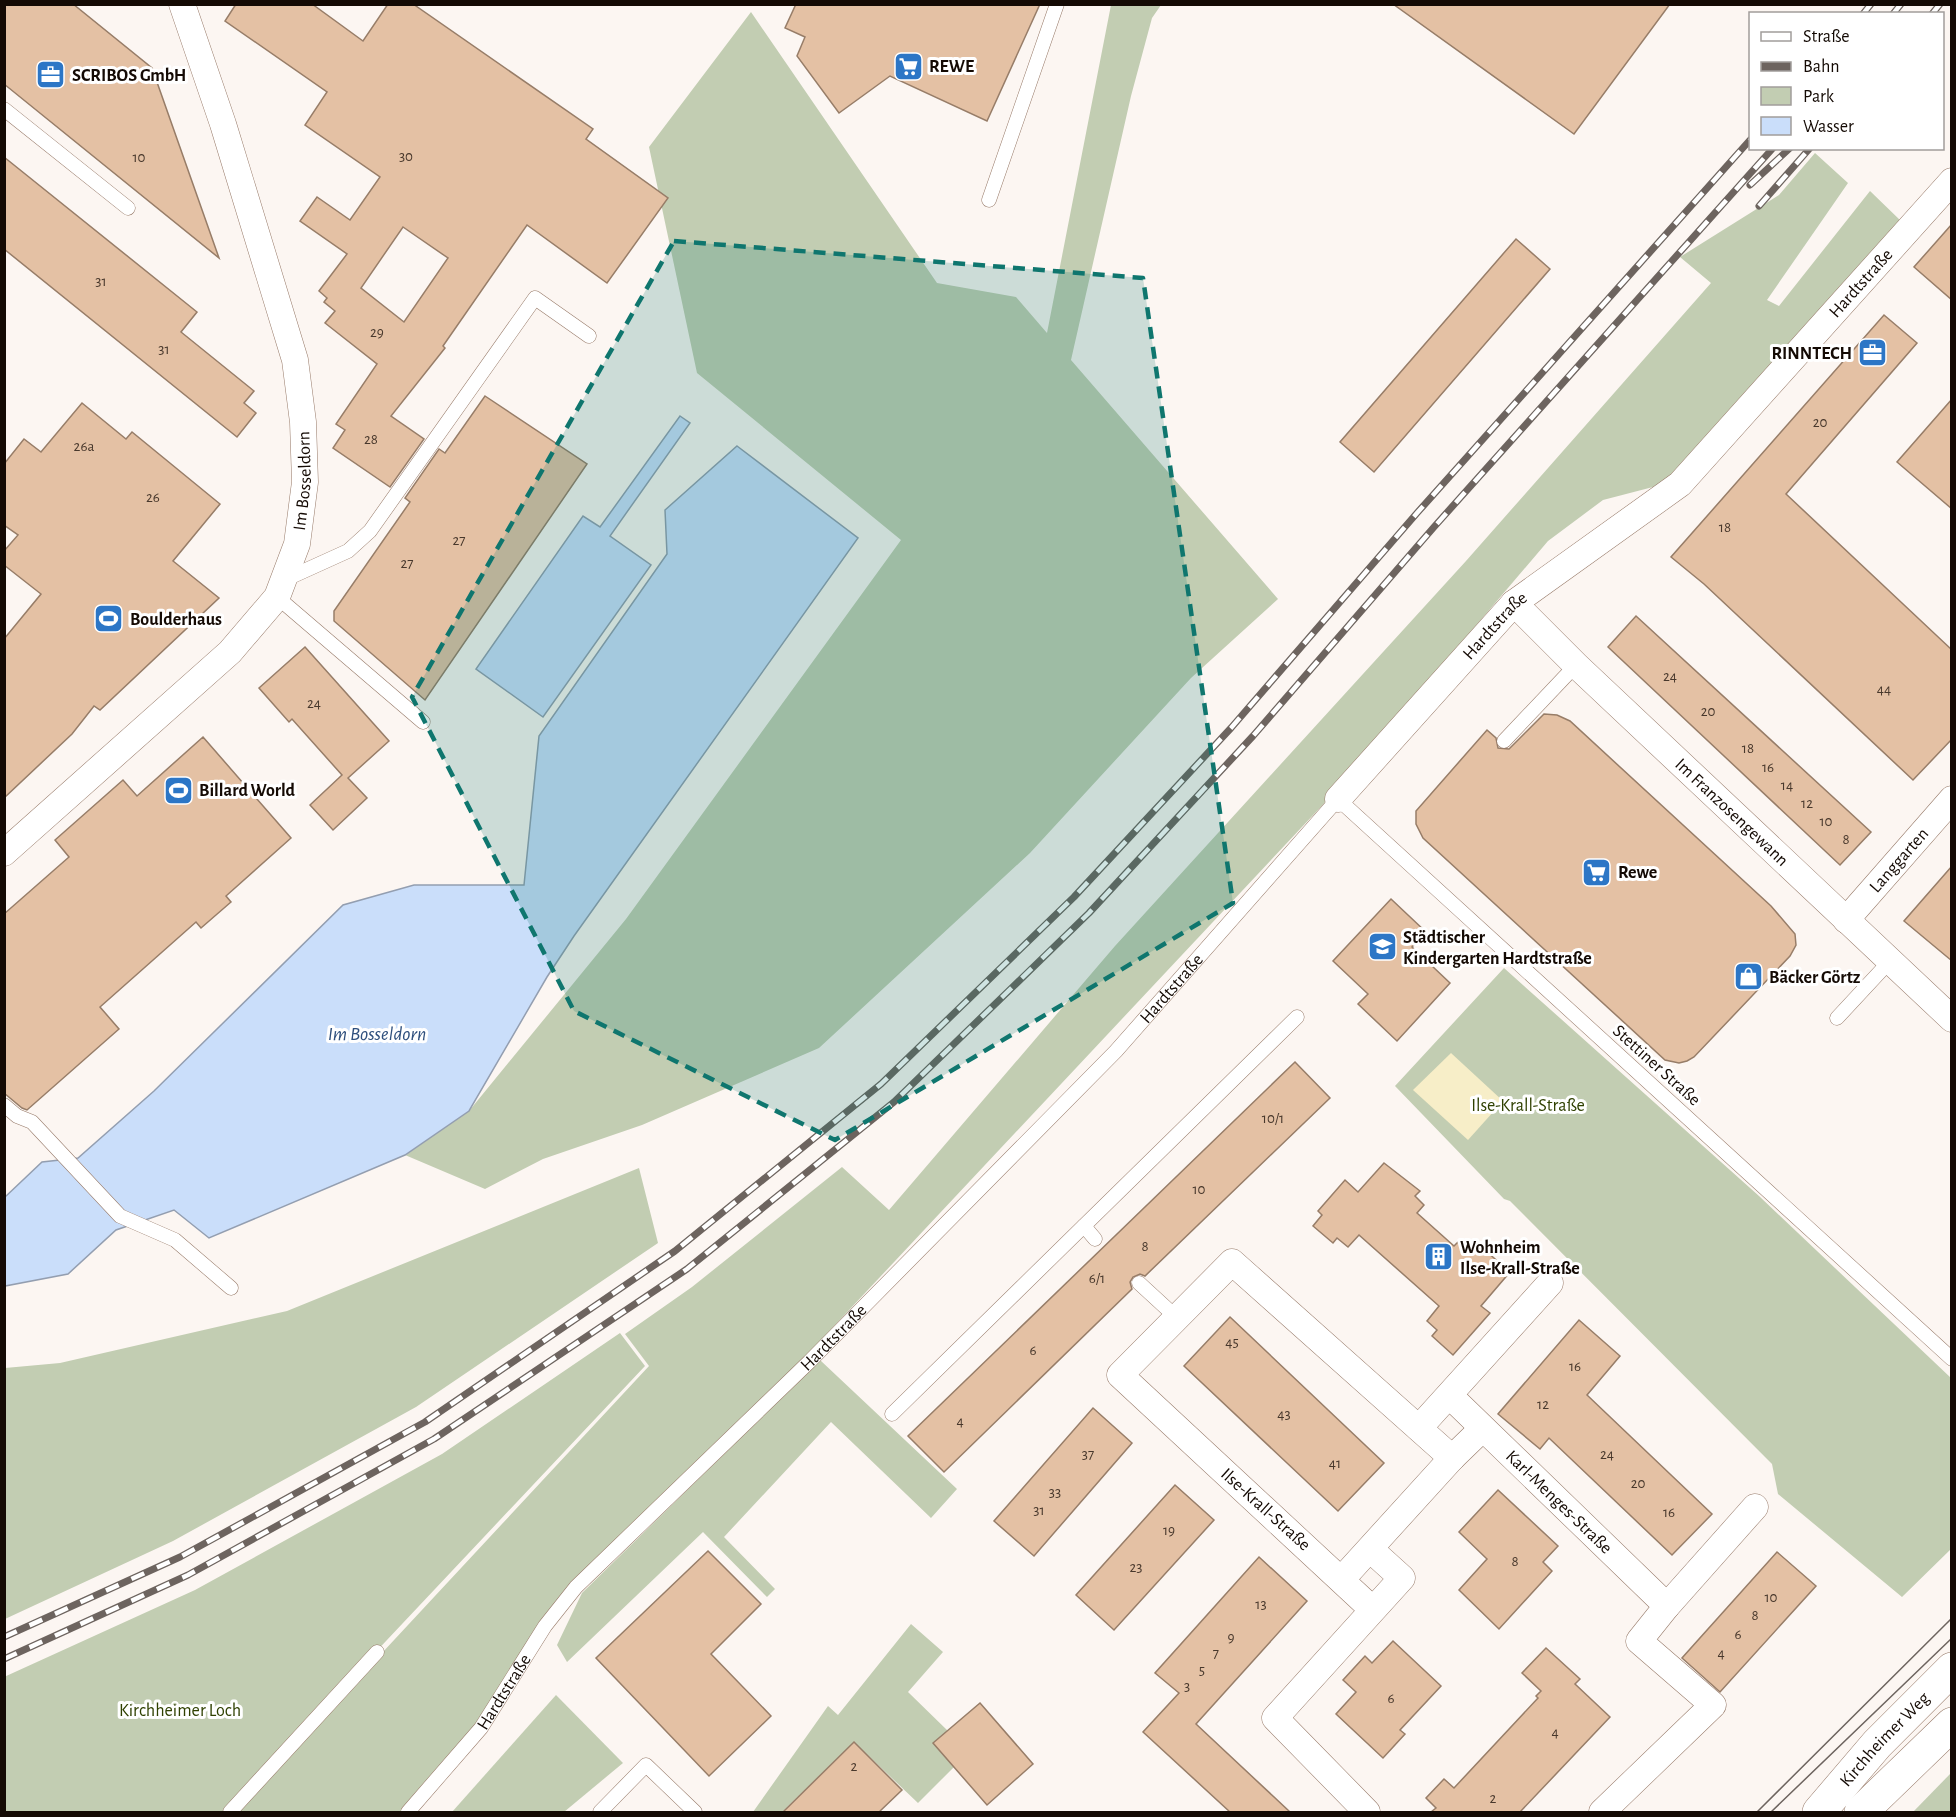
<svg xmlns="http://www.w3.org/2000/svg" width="1956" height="1817" font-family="'Alegreya Sans',sans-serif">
<rect width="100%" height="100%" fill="#fcf6f2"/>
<g fill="#c2cdb2">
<polygon points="1111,5 1161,5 1152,18 1131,96 1071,360 1278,599 1191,678 1030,853 819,1048 642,1125 543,1159 485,1189 405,1155 469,1111 626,919 901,540 697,373 649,147 751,12 937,283 1016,297 1047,333"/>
<polygon points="1815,153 1848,183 1767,300 1779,306 1870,191 1901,221 1676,481 1603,500 1548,541 1332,795 805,1357 541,1623 470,1732 401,1812 234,1812 649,1366 625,1334 692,1287 842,1167 889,1210 1115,946 1466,561 1711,283 1680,257 1779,195"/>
<polygon points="1504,968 1759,1196 1951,1378 1951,1549 1902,1597 1778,1494 1772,1464 1510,1201 1504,1199 1395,1086"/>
<polygon points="639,1168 658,1243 416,1407 173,1541 5,1619 5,1368 60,1363 287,1311"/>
<polygon points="620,1333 645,1366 225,1812 5,1812 4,1677 195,1590 442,1454"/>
<polygon points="820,1360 957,1489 931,1518 831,1422 724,1537 775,1589 767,1597 703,1532 567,1662 557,1645 582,1593"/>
<polygon points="911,1624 943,1652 908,1692 948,1731 933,1743 954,1767 918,1803 854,1742 782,1812 753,1812 828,1706 838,1715"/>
<polygon points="556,1695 623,1763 564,1812 452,1812"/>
<polygon points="1951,1773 1951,1812 1913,1812"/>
</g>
<polygon fill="#f7eec8" points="1451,1053 1503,1101 1468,1140 1413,1090"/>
<g fill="#cadefa" stroke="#939eb0" stroke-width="1.5">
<polygon points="680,416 690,423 610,536 651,565 543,717 476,669 583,516 600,527"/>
<polygon points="737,446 858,538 574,936 547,977 469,1111 405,1155 209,1238 174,1210 116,1230 68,1274 5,1286 5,1197 42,1162 78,1158 154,1091 343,905 414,885 524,885 539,736 667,554 665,510"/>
</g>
<g fill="#e4c1a4" stroke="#977d68" stroke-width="1.5" fill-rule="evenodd">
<polygon points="4,4 73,4 152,68 219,258 4,84"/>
<path d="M 236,4 L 312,4 L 363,41 L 388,4 L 413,4 L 593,129 L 586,139 L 668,198 L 607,283 L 527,225 L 443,346 L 445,348 L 391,416 L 424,439 L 390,487 L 333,448 L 345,430 L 336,424 L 377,364 L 325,323 L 335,311 L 324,302 L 327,298 L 319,291 L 347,254 L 300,221 L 317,197 L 350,220 L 380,177 L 305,125 L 327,92 L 225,21 ZM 403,227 L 448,258 L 404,322 L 361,288 Z"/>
<polygon points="796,4 1040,4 987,121 890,76 839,113 797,56 805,37 785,28"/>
<polygon points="1393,4 1670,4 1574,134"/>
<polygon points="4,157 197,312 181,332 254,391 244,403 256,413 237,437 4,249"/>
<polygon points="1952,224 1952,300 1914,267"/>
<polygon points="1516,239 1550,269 1374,472 1340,442"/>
<polygon points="1884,315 1917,343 1786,494 1952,650 1952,739 1913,780 1704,584 1671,557"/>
<polygon points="485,396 587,464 425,700 334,621 334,611 410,502 405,498 439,449 445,453"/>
<polygon points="1952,399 1952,509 1897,462"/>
<polygon points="82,403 126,439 132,432 220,504 173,561 219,598 100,710 94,706 72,734 4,798 4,639 41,594 4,565 4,551 18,535 4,525 4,464 24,439 41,452"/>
<polygon points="1636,616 1871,832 1840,865 1608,647"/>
<polygon points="305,647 389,741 348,778 367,798 333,830 310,805 342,775 292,719 289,722 259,688"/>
<polygon points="1544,714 1557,715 1570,721 1771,906 1795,934 1796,945 1790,956 1694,1057 1687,1061 1679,1063 1665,1060 1423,838 1416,824 1416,811 1487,730 1496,738 1498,748 1509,749"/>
<polygon points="203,737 291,838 226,896 231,902 201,928 196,922 100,1007 119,1029 27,1110 22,1108 4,1093 4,914 69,857 55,840 123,780 137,796"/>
<polygon points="1952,866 1952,961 1904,921"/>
<polygon points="1391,899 1426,932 1412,947 1450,983 1397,1041 1358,1004 1368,994 1333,961"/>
<polygon points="1295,1062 1330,1098 1145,1276 1140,1274 1133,1277 1130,1282 1132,1289 944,1472 908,1436"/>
<polygon points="1384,1163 1420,1191 1415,1196 1424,1205 1417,1213 1454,1246 1460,1240 1472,1251 1478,1244 1510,1272 1481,1306 1490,1313 1453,1355 1432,1336 1437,1330 1427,1321 1439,1306 1359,1235 1348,1247 1337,1238 1333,1243 1313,1226 1322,1215 1318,1211 1345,1180 1358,1192"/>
<polygon points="1230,1317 1384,1463 1338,1511 1184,1366"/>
<polygon points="1579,1320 1620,1356 1587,1395 1712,1514 1672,1555 1549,1438 1540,1449 1498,1414"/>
<polygon points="1093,1408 1132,1443 1034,1556 994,1521"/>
<polygon points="1175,1485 1214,1520 1114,1630 1076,1595"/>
<polygon points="1498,1490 1558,1546 1543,1562 1552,1571 1499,1629 1459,1590 1487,1559 1459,1532"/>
<polygon points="708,1551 761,1604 711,1654 771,1716 709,1776 596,1658"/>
<polygon points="1777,1552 1816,1586 1720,1692 1682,1658"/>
<polygon points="1259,1557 1307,1601 1196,1724 1290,1812 1230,1812 1143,1732 1179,1693 1155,1673"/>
<polygon points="1393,1641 1441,1686 1400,1730 1405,1734 1383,1758 1336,1714 1356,1692 1343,1680 1365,1656 1372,1663"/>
<polygon points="1546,1648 1580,1679 1575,1684 1610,1717 1520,1812 1431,1812 1436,1808 1426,1798 1444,1779 1454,1788 1538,1698 1536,1696 1541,1691 1522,1673"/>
<polygon points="980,1703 1033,1764 987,1805 933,1743"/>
<polygon points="854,1742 902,1790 879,1812 783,1812"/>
</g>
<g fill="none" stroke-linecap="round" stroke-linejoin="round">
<defs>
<g id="service">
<polyline points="4,109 128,208"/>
<polyline points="989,200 1057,4"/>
<polyline points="284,580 348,551 370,531 535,298 589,336"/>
<polyline points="277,597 423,722"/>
<polyline points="1504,741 1576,665"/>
<polyline points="1837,1018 1890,961"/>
<polyline points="4,1105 17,1116 32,1122 120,1216 175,1240 231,1288"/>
<polyline points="1084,1226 1095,1239"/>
<polyline points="1139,1283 1176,1317"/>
<polyline points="892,1414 1297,1017"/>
<polyline points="230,1812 377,1652"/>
<path id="s1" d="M 408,1812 L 481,1728 L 545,1626 L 576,1587 L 809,1362 L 1116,1051 L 1338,799 L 1952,1359"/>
<polyline points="600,1812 646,1765 695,1812"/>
</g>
<g id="minor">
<path id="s2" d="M 1514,603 L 1576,665 L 1952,1019"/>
<path id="s3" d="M 1338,799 L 1514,603 L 1680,484 L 1952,181"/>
<path id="s4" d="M 4,853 L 230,652 L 277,597 L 297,544 L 305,482 L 303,422 L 295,360 L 223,124 L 182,4"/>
<path id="s5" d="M 1846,920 L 1952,799"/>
<path id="s6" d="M 1450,1396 L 1667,1606 L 1639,1641 L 1713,1705 L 1602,1812"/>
<polyline points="1419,1428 1550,1283"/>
<polyline points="1342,1579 1452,1458 1482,1429"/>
<polyline points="1667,1606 1755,1507"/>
<polyline points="1372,1609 1120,1375 1232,1262 1452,1458"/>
<polyline points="1367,1812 1275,1718 1402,1578 1370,1549"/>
</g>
<g id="tertiary">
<path id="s7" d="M 1819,1812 L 1877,1744 L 1952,1669"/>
<polyline points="1861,1812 1952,1724"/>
</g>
</defs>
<use href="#service" stroke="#977a69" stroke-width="15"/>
<use href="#minor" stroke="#977a69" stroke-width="27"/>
<use href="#tertiary" stroke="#977a69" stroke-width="34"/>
<use href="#service" stroke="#fff" stroke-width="14"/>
<use href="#minor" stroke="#fff" stroke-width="26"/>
<use href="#tertiary" stroke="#fff" stroke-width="33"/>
<g stroke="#6d645f" stroke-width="1.5">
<polyline points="1757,1812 1952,1618"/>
<polyline points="1771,1812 1952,1638"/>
</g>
<defs>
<g id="rail">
<polyline points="1863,14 1871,4"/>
<polyline points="1893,14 1901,4"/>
<polyline points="1932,14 1940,4"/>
<polyline points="1750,185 1790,148"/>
<polyline points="1759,206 1810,148"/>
<polyline points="4,1637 180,1557 425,1422 675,1251 881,1084 1074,897 1231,728 1417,513 1750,140"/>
<polyline points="4,1659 188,1575 434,1439 687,1269 894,1102 1089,913 1253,736 1434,527 1773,148"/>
</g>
</defs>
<use href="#rail" stroke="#6d645f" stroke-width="7"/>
<use href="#rail" stroke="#fff" stroke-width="4.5" stroke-dasharray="14" stroke-linecap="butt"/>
</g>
<path fill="#0f766e" fill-opacity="0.2" stroke="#0f766e" stroke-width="4.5" stroke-dasharray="12 8" stroke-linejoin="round" d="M 674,241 L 1143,278 L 1233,903 L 835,1140 L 574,1011 L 412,697 Z"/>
<defs>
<symbol id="supermarket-square" viewBox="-11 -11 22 22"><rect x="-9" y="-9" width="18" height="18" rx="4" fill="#2c76c6" stroke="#fff"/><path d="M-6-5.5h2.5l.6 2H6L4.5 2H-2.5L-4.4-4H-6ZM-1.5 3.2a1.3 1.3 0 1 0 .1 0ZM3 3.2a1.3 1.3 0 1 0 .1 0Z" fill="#fff"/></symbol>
<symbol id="office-square" viewBox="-11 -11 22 22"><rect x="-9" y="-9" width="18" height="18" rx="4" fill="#2c76c6" stroke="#fff"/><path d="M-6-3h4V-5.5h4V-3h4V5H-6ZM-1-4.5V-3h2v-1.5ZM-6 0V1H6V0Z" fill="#fff"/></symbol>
<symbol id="stadium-square" viewBox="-11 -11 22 22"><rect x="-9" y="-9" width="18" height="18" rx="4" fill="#2c76c6" stroke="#fff"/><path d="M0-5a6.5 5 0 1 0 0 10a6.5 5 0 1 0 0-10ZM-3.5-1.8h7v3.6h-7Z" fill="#fff"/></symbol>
<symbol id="school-square" viewBox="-11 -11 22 22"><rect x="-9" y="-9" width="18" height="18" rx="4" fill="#2c76c6" stroke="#fff"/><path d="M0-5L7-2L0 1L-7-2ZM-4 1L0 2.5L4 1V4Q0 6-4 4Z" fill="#fff"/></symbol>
<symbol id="shop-square" viewBox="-11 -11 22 22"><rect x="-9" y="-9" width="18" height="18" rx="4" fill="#2c76c6" stroke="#fff"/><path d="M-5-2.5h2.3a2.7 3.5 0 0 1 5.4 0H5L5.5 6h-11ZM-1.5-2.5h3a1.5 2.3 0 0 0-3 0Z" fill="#fff"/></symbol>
<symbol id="building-square" viewBox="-11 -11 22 22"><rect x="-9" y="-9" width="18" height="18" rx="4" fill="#2c76c6" stroke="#fff"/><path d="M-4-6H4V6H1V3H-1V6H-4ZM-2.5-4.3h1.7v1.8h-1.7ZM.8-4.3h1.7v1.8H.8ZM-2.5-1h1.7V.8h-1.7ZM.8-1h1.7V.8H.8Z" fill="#fff"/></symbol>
</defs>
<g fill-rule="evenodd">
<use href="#supermarket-square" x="892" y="50" width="33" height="33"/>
<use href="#office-square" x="34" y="58" width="33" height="33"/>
<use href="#office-square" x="1856" y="336" width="33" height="33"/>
<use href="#stadium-square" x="92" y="602" width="33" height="33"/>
<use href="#stadium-square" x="162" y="774" width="33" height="33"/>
<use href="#supermarket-square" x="1580" y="856" width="33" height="33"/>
<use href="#school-square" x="1366" y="930" width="33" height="33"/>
<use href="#shop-square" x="1732" y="960" width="33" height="33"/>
<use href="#building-square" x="1422" y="1240" width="33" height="33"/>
</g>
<g text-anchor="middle" stroke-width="6" stroke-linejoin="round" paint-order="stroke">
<g font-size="15" fill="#48382c">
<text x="406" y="161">30</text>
<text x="139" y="162">10</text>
<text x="101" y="286">31</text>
<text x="377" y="337">29</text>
<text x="164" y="354">31</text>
<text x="1820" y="427">20</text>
<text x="371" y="444">28</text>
<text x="84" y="451">26a</text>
<text x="153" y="502">26</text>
<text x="1725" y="532">18</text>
<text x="459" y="545">27</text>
<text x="407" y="568">27</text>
<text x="1670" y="681">24</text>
<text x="1884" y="694">44</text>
<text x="314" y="708">24</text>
<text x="1708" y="716">20</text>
<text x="1748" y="753">18</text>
<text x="1768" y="772">16</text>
<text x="1787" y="790">14</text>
<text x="1807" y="808">12</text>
<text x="1826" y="826">10</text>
<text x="1846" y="844">8</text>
<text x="1273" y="1123">10/1</text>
<text x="1199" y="1194">10</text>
<text x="1145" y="1251">8</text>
<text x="1097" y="1283">6/1</text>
<text x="1232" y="1347">45</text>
<text x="1033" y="1355">6</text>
<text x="1575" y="1371">16</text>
<text x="1543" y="1409">12</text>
<text x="1284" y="1419">43</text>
<text x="960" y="1426">4</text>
<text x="1088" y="1459">37</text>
<text x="1607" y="1459">24</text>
<text x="1335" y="1468">41</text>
<text x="1638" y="1488">20</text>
<text x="1055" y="1497">33</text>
<text x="1039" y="1515">31</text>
<text x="1669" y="1517">16</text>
<text x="1169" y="1535">19</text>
<text x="1515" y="1566">8</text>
<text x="1136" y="1572">23</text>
<text x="1771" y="1602">10</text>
<text x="1261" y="1609">13</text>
<text x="1755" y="1620">8</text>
<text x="1738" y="1639">6</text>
<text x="1231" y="1642">9</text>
<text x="1216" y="1658">7</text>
<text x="1721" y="1658">4</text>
<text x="1202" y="1675">5</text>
<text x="1187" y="1691">3</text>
<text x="1391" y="1703">6</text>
<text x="1555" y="1737">4</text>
<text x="854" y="1771">2</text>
<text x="1493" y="1803">2</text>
</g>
<g font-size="18" font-weight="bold" fill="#140a04" stroke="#fff" text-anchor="start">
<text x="929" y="72">REWE</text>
<text x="72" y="81">SCRIBOS GmbH</text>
<text x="1852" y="359" text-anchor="end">RINNTECH</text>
<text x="130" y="625">Boulderhaus</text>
<text x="199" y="796">Billard World</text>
<text x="1618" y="878">Rewe</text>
<text x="1403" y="943">Städtischer<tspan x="1403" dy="21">Kindergarten Hardtstraße</tspan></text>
<text x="1769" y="983">Bäcker Görtz</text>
<text x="1460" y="1253">Wohnheim<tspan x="1460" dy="21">Ilse-Krall-Straße</tspan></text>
</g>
<g font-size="18" fill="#140a04" stroke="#fff">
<text dy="6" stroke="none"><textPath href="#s3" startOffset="738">Hardtstraße</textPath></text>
<text dy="6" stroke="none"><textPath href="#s4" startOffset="495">Im Bosseldorn</textPath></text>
<text dy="6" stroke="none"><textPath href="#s3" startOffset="234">Hardtstraße</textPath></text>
<text dy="6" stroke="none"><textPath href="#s2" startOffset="302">Im Franzosengewann</textPath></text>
<text dy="6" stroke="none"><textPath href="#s5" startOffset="80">Langgarten</textPath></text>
<text dy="6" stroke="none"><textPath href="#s1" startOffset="1126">Hardtstraße</textPath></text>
<text transform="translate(1657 1065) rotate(42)" y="6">Stettiner Straße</text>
<text dy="6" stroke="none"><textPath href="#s1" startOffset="640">Hardtstraße</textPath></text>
<text dy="6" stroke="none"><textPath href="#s6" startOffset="152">Karl-Menges-Straße</textPath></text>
<text transform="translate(1266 1509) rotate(42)" y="6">Ilse-Krall-Straße</text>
<text dy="6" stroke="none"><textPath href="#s1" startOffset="154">Hardtstraße</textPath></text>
<text dy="6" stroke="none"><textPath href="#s7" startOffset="98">Kirchheimer Weg</textPath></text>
</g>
<g font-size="18" fill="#2f4000" stroke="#fff">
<text x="1528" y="1111">Ilse-Krall-Straße</text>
<text x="180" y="1716">Kirchheimer Loch</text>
</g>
<g font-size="20" font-style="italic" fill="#2e4f7d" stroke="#fff">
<text x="377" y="1040">Im Bosseldorn</text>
</g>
</g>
<rect width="1956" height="1817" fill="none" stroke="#140a04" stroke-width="12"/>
<rect x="1749" y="12" width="195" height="138" fill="#ffffff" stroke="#a19d9b" stroke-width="1.5"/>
<rect x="1761" y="32" width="30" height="9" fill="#ffffff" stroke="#a19d9b" stroke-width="1.5"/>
<text x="1803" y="42" font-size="18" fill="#140a04">Straße</text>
<rect x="1761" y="62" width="30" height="9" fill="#6d645f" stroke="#a19d9b" stroke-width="1.5"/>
<text x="1803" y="72" font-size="18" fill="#140a04">Bahn</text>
<rect x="1761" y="87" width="30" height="18" fill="#c2cdb2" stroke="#a19d9b" stroke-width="1.5"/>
<text x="1803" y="102" font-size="18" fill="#140a04">Park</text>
<rect x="1761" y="117" width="30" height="18" fill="#cadefa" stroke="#a19d9b" stroke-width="1.5"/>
<text x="1803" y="132" font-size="18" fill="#140a04">Wasser</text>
</svg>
